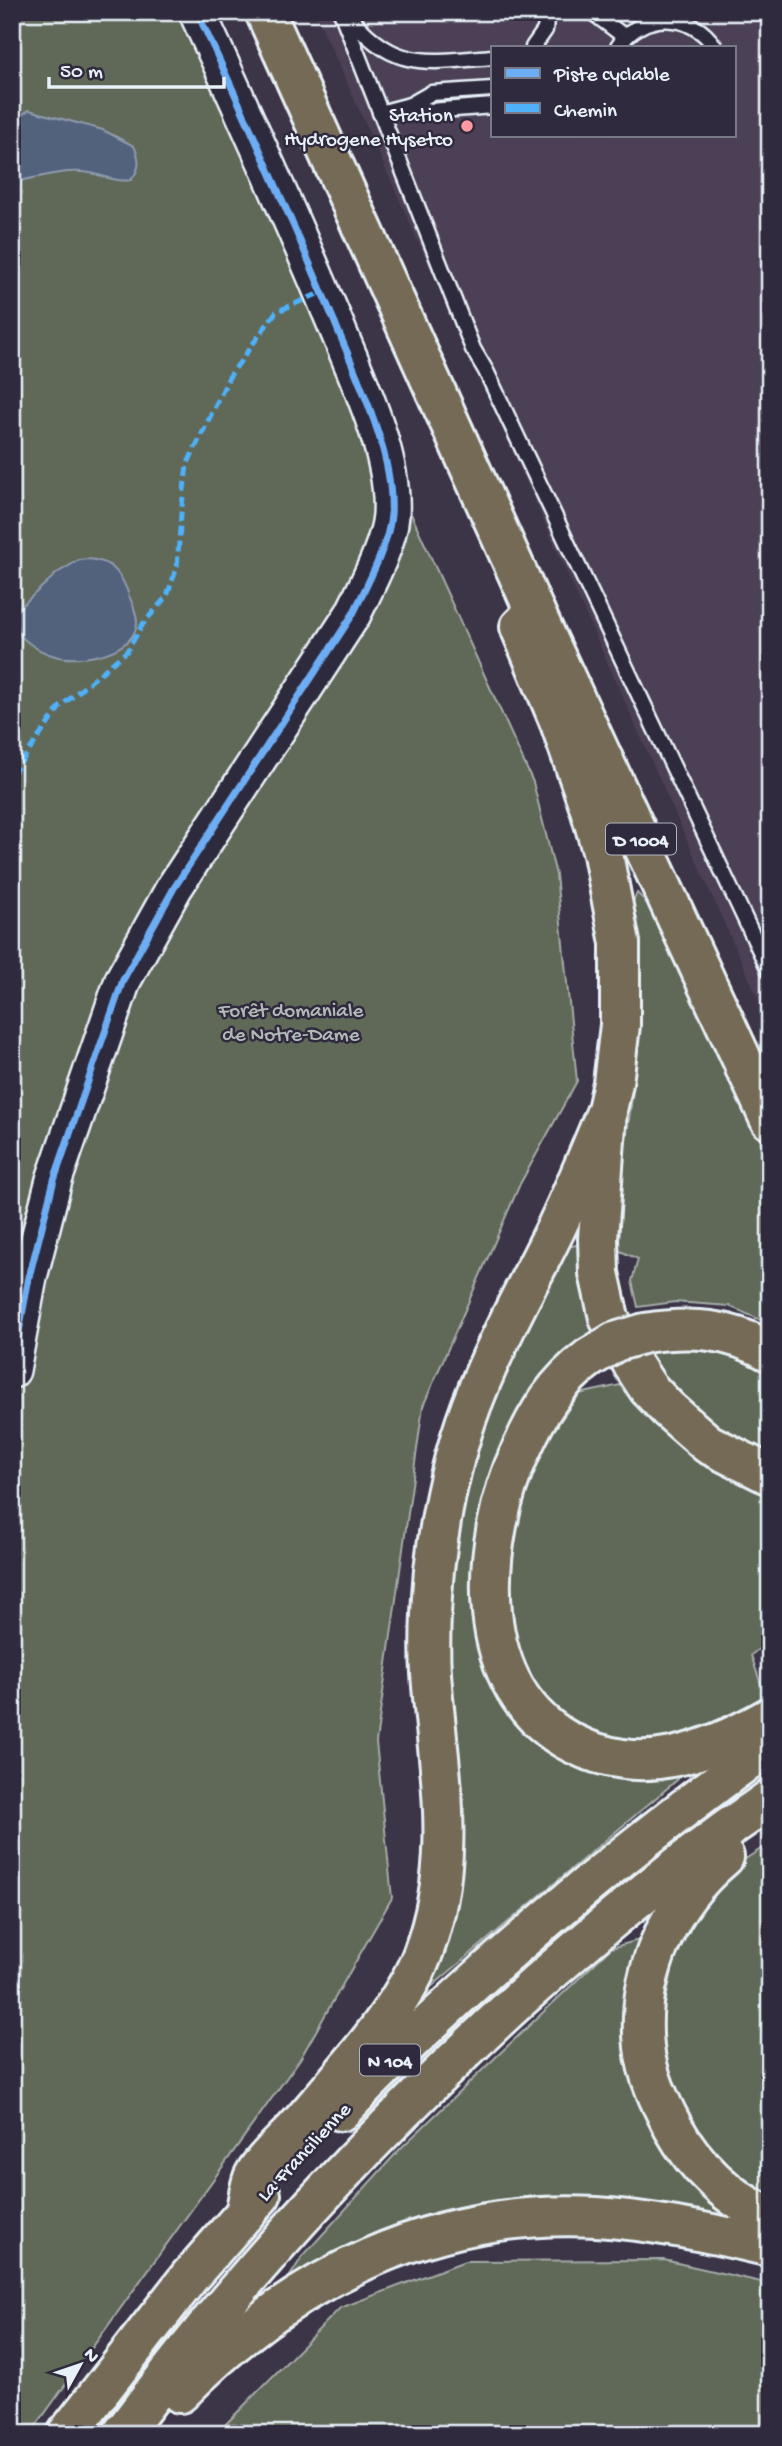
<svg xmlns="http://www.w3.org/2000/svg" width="782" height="2446" font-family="'Gochi Hand',sans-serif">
<rect width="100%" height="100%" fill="#3c3447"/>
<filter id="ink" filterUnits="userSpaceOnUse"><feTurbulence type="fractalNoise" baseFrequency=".0143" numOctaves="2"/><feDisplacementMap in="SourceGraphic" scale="14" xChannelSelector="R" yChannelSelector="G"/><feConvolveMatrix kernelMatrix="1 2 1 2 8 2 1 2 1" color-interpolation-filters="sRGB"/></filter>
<g filter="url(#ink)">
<path fill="#4c4054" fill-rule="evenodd" d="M 315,12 L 770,12 L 770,1025 ZM 493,47 L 735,47 L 735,135 L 493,135 Z"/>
<g fill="#616759" stroke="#a4aca8" stroke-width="2">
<polygon points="12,12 183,12 533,782 556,875 577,1081 520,1184 423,1406 376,1742 392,1898 300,2059 30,2434 12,2434"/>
<polygon points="637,893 654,909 770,1159 770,1324 729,1306 675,1302 638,1307 632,1281 638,1259 611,1247 633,1091 637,1003 629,911"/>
<polygon points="581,1244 602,1324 566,1359 482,1538 537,1734 683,1772 677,1780 417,1999 446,1708 453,1531 472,1449 506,1359 567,1247"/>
<polygon points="700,1342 770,1363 770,1461 697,1419 645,1360 651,1345"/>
<polygon points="625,1384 770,1492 770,1640 751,1655 767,1702 687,1740 619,1747 560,1715 519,1662 503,1602 514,1523 532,1463 579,1394"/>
<polygon points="770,1843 770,2202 714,2156 671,2082 661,2024 678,1942 727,1871"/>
<polygon points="653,1936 632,2052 770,2226 669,2209 538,2197 445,2218 276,2298 302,2257 400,2149 498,2055 611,1948"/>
<polygon points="664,2260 770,2284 770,2434 216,2434 340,2308 465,2261"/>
</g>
<g fill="#52627c" stroke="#8e9bae" stroke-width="2">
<path d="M 29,110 L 103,130 L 134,146 C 140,159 141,168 131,180 C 113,183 100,173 83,172 C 59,170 35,179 12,182 L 12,121 Z"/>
<path d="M 88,559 C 110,561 119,570 127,590 C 130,600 137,611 137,622 C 136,654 79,663 55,656 C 37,651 23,641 12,625 L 16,611 L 57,573 L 79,560 Z"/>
</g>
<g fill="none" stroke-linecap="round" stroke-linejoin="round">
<defs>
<g id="service">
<polyline points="341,12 473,349 486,371 770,972"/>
<path d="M 346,12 C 393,72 425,62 493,57"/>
<polyline points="592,12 625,37"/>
<polyline points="533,47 545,30 547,12"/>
<path d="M 618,47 C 641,10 692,11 715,47"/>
<polyline points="410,105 430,111 493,106"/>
<polyline points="380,113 410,105 431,93 493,89"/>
</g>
<path id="tertiary" d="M 12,1370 L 29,1277 L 54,1180 L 123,980 L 174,888 L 353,614 C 366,587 389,544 391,515 C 395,454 357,378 335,323 C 291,218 245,115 197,12"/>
<polyline id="primary" points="265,12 535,612 770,1120"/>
<g id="trunk">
<polyline points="535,612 520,627 560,723 590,809 603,854 620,943 620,1025 613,1083 607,1110 598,1239 599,1273 609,1318 633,1365 648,1388 668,1409 708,1444 770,1475"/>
<polyline points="745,1068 770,1080"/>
<path d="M 645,1333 C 690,1326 730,1328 770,1352"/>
<path d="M 589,1358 C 556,1382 537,1414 521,1450 C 479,1542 468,1691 574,1744 C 604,1759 639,1764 672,1757 C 706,1750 740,1734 770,1717"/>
<path d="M 724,1857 C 669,1903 636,1974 644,2047 C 647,2076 660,2102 673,2127 C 694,2165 730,2201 770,2217"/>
<path d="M 341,2111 C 471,1975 618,1855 770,1744"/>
<path d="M 245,2213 C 248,2202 249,2189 253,2178 C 258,2164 289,2137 300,2124 C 340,2077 402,2010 423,1953 C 459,1855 438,1772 431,1673 C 429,1639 431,1604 434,1570 C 441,1509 454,1446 478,1389 C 500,1333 531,1280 557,1226 C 575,1188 591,1149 607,1110"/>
<path d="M 180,2393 C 293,2277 433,2208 597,2217 C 655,2221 713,2233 770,2247"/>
<polyline points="67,2434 190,2276 261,2195"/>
<path d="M 122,2434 C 240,2276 376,2130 522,1997 C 586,1940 653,1883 722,1833 C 738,1821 754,1811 770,1799"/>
</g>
</defs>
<use href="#service" stroke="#e8f1f8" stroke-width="19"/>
<use href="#tertiary" stroke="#e8f1f8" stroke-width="40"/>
<use href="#primary" stroke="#e8f1f8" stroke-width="44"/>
<use href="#trunk" stroke="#e8f1f8" stroke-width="44"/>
<use href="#service" stroke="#2f2a3d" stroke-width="14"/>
<use href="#tertiary" stroke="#2f2a3d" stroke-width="35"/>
<use href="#primary" stroke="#746b55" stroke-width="38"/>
<use href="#trunk" stroke="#746b55" stroke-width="38"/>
<defs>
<polyline id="trunk-bridge" points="589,1358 615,1342 645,1333"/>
</defs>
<use href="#trunk-bridge" stroke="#e8f1f8" stroke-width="44" stroke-linecap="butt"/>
<use href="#trunk-bridge" stroke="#746b55" stroke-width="38"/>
<g stroke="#4fb1f8" stroke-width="5" stroke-dasharray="10 5" stroke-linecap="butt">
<polyline points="12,659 20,647"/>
<polyline points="12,775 60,707 127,651 143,624 167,596 177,567 181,514 187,465 229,377 276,312 322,292"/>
</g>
<defs>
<path id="cycleway" d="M 12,1370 L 29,1277 L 54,1180 L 123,980 L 174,888 L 353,614 C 366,587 389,544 391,515 C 395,454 357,378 335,323 C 291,218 245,115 197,12"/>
</defs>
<use href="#cycleway" stroke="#2f2a3d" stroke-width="11"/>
<use href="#cycleway" stroke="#6dadf4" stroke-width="7"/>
</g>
</g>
<circle fill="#ff9aa2" stroke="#2f2a3d" stroke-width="2.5" cx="467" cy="126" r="7"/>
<g text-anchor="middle" stroke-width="5" stroke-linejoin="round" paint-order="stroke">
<g fill="#2f2a3d" stroke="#b0b5c0" stroke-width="2">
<rect x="606" y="823.5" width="70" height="31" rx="5"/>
<rect x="360" y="2044.5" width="60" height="31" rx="5"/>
</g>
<g font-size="19" font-weight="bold" fill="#e8f1f8">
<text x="641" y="846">D 1004</text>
<text x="390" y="2067">N 104</text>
</g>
<g font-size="21" fill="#e8f1f8" stroke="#2f2a3d" text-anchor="end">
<text x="453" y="121">Station<tspan x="453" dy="24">Hydrogene Hysetco</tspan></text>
</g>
<g font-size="21" fill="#b2bab8" stroke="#2f2a3d">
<text x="291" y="1016">Forêt domaniale<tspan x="291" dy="24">de Notre-Dame</tspan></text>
</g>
<g font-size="21" fill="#e8f1f8" stroke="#2f2a3d">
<text transform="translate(303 2151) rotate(-47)" y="7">La Francilienne</text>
</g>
</g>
<rect width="782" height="2446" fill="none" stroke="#2f2a3d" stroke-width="42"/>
<rect x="21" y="21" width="740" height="2404" fill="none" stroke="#e8f1f8" stroke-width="2.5" filter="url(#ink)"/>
<rect x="491" y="46" width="245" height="91" fill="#2f2a3d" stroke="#797a88" stroke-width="2"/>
<rect x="505" y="68" width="35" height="10" fill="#6dadf4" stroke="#797a88" stroke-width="2"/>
<text x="554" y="80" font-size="21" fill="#e8f1f8">Piste cyclable</text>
<rect x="505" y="103" width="35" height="10" fill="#4fb1f8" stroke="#797a88" stroke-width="2"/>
<text x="554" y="116" font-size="21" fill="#e8f1f8">Chemin</text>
<g transform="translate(80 2365) rotate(50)" stroke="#2f2a3d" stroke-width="5" paint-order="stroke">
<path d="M0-5L12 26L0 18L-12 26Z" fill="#e8f1f8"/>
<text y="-10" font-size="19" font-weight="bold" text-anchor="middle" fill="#e8f1f8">N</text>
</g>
<path d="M49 77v10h175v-10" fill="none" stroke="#e8f1f8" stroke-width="3.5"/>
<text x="60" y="77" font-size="21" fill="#e8f1f8" stroke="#2f2a3d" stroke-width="5" paint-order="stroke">50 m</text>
</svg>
